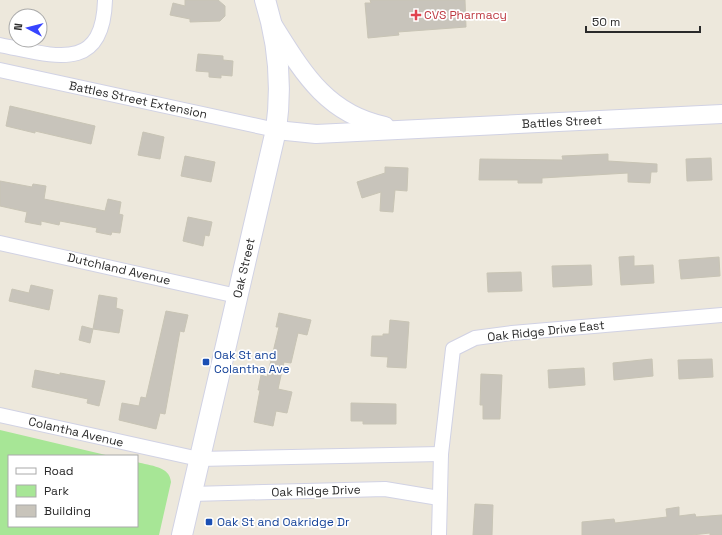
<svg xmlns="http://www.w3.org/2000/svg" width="722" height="535" font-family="'Space Grotesk',sans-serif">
<rect width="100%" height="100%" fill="#ede8dc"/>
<path fill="#a7e696" d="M 0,430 L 110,456 L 9,456 L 9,526 L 137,526 L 137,462 C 150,466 170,466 171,482 L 159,535 L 0,535 Z"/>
<g fill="#c8c4bb" stroke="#c8c4b5">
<polygon points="185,0 218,0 225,6 225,16 220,21 190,22 190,19 170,15 173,3 185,6"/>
<polygon points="370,0 465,0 466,27 398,32 399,35 368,38 365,3 371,3"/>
<polygon points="198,54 223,56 223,60 233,61 232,76 221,75 221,78 209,77 209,72 196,71"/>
<polygon points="10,106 95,126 91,144 35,131 35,133 6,126"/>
<polygon points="143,132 164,137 160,159 138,155"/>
<polygon points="608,154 608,161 657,164 657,172 651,172 650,183 628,182 628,173 542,178 542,183 518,183 518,180 479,180 480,159 563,160 562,156"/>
<polygon points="185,156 215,162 211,182 181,176"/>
<polygon points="711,158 712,180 687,181 686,159"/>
<polygon points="385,167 408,168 407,191 395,190 393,212 380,211 381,192 362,198 357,182 385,173"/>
<polygon points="0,181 32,187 33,184 46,186 44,199 105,211 108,199 121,202 119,214 123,215 120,233 112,232 111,235 96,232 97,228 60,221 59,225 41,221 41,225 25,222 27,212 0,206"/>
<polygon points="188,217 212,222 209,236 205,235 203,246 183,241"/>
<polygon points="634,256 634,266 653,265 654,283 621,285 619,257"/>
<polygon points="719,257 720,276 681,279 679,260"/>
<polygon points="591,265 592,285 553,287 552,266"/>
<polygon points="521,272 522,291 488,292 487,273"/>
<polygon points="31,285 53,290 49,310 9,301 12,289 29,293"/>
<polygon points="99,295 117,298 116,308 123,310 119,333 93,329"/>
<polygon points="166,311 188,315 184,332 180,331 165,414 160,413 156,429 119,420 122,403 139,406 141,397 146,398"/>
<polygon points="279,313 311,320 307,335 298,333 291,363 284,362 278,389 292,392 287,413 276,411 273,426 254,422 260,390 258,390 261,375 267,377 279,327 276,327"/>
<polygon points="390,320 409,322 406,368 387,367 388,357 371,356 372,336 383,336 383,334 389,334"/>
<polygon points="82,326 93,329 90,343 79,340"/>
<polygon points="652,359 653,376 614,380 613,363"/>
<polygon points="712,359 713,377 679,379 678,360"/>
<polygon points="584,368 585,385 549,388 548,370"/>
<polygon points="35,370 60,375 60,373 105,381 99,406 87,403 88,399 32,387"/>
<polygon points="481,374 502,375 500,419 483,419 483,405 480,405"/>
<polygon points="351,403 396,404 396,424 363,424 363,421 351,421"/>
<polygon points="475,504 493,505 492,535 473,535"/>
<polygon points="679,507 679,516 695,514 696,517 722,515 722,535 710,535 710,533 692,535 582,535 582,522 614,519 615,523 667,517 666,509"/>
</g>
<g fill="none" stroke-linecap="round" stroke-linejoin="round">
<defs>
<g id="minor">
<path d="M 0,45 C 52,55 103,75 105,0"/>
<polyline points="0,70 276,130"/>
<polyline points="0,243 237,296"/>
<polyline points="0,415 199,459 441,454"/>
<polyline points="191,494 385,489 439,498"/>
<polyline points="439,535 441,454 453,349 475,338 512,333 722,315"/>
</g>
<g id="tertiary">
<path d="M 273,25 C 302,71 326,114 385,126"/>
<polyline points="276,130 316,134 722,114"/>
</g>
<path id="secondary" d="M 182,535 L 276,130 C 282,87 278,41 265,0"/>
</defs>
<use href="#minor" stroke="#d1d2e4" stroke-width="16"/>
<use href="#tertiary" stroke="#d1d2e4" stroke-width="20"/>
<use href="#secondary" stroke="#d1d2e4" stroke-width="22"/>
<use href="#minor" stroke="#fff" stroke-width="14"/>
<use href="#tertiary" stroke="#fff" stroke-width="18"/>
<use href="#secondary" stroke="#fff" stroke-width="20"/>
</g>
<path fill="#e0444e" stroke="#fff" stroke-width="1.5" d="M414 9h4v4h4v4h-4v4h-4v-4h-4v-4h4z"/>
<g fill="#1a4fb4" stroke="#fff" stroke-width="1.5">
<rect x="202" y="358" width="8" height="8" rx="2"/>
<rect x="205" y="518" width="8" height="8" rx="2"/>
</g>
<g text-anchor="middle" stroke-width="3.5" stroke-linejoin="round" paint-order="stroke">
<g font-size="12" fill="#be3a42" stroke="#fff" text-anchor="start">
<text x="424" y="19">CVS Pharmacy</text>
</g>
<g font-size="12" fill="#2a2a2a" stroke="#fff">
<text transform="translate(138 100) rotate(12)" y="4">Battles Street Extension</text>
<text transform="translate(562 122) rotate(-3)" y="4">Battles Street</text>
<text transform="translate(244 268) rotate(-77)" y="4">Oak Street</text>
<text transform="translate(119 269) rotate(13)" y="4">Dutchland Avenue</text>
<text transform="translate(546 331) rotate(-6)" y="4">Oak Ridge Drive East</text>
<text transform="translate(76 432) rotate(13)" y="4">Colantha Avenue</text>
<text transform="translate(316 491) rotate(-2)" y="4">Oak Ridge Drive</text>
</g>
<g font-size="12" fill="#164399" stroke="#fff" text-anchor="start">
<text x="214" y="359">Oak St and<tspan x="214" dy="14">Colantha Ave</tspan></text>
<text x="217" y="526">Oak St and Oakridge Dr</text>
</g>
</g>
<rect x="8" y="455" width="130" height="72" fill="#ffffff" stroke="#aaaaaa"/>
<rect x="16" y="468" width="20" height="6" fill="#ffffff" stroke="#aaaaaa"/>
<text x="44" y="475" font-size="12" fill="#2a2a2a">Road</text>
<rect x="16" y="485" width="20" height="12" fill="#a7e696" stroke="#aaaaaa"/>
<text x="44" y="495" font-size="12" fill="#2a2a2a">Park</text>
<rect x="16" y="505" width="20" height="12" fill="#c8c4bb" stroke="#aaaaaa"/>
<text x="44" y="515" font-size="12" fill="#2a2a2a">Building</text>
<g transform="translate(28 28) rotate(277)"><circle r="19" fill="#ffffff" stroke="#aaaaaa"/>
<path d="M0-3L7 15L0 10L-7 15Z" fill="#3744ff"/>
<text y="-6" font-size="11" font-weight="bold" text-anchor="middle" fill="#2a2a2a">N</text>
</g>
<path d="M586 26v6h114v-6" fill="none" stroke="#2a2a2a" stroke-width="2"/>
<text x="592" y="26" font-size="12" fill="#2a2a2a" stroke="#ffffff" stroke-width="3" paint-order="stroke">50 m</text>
</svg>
